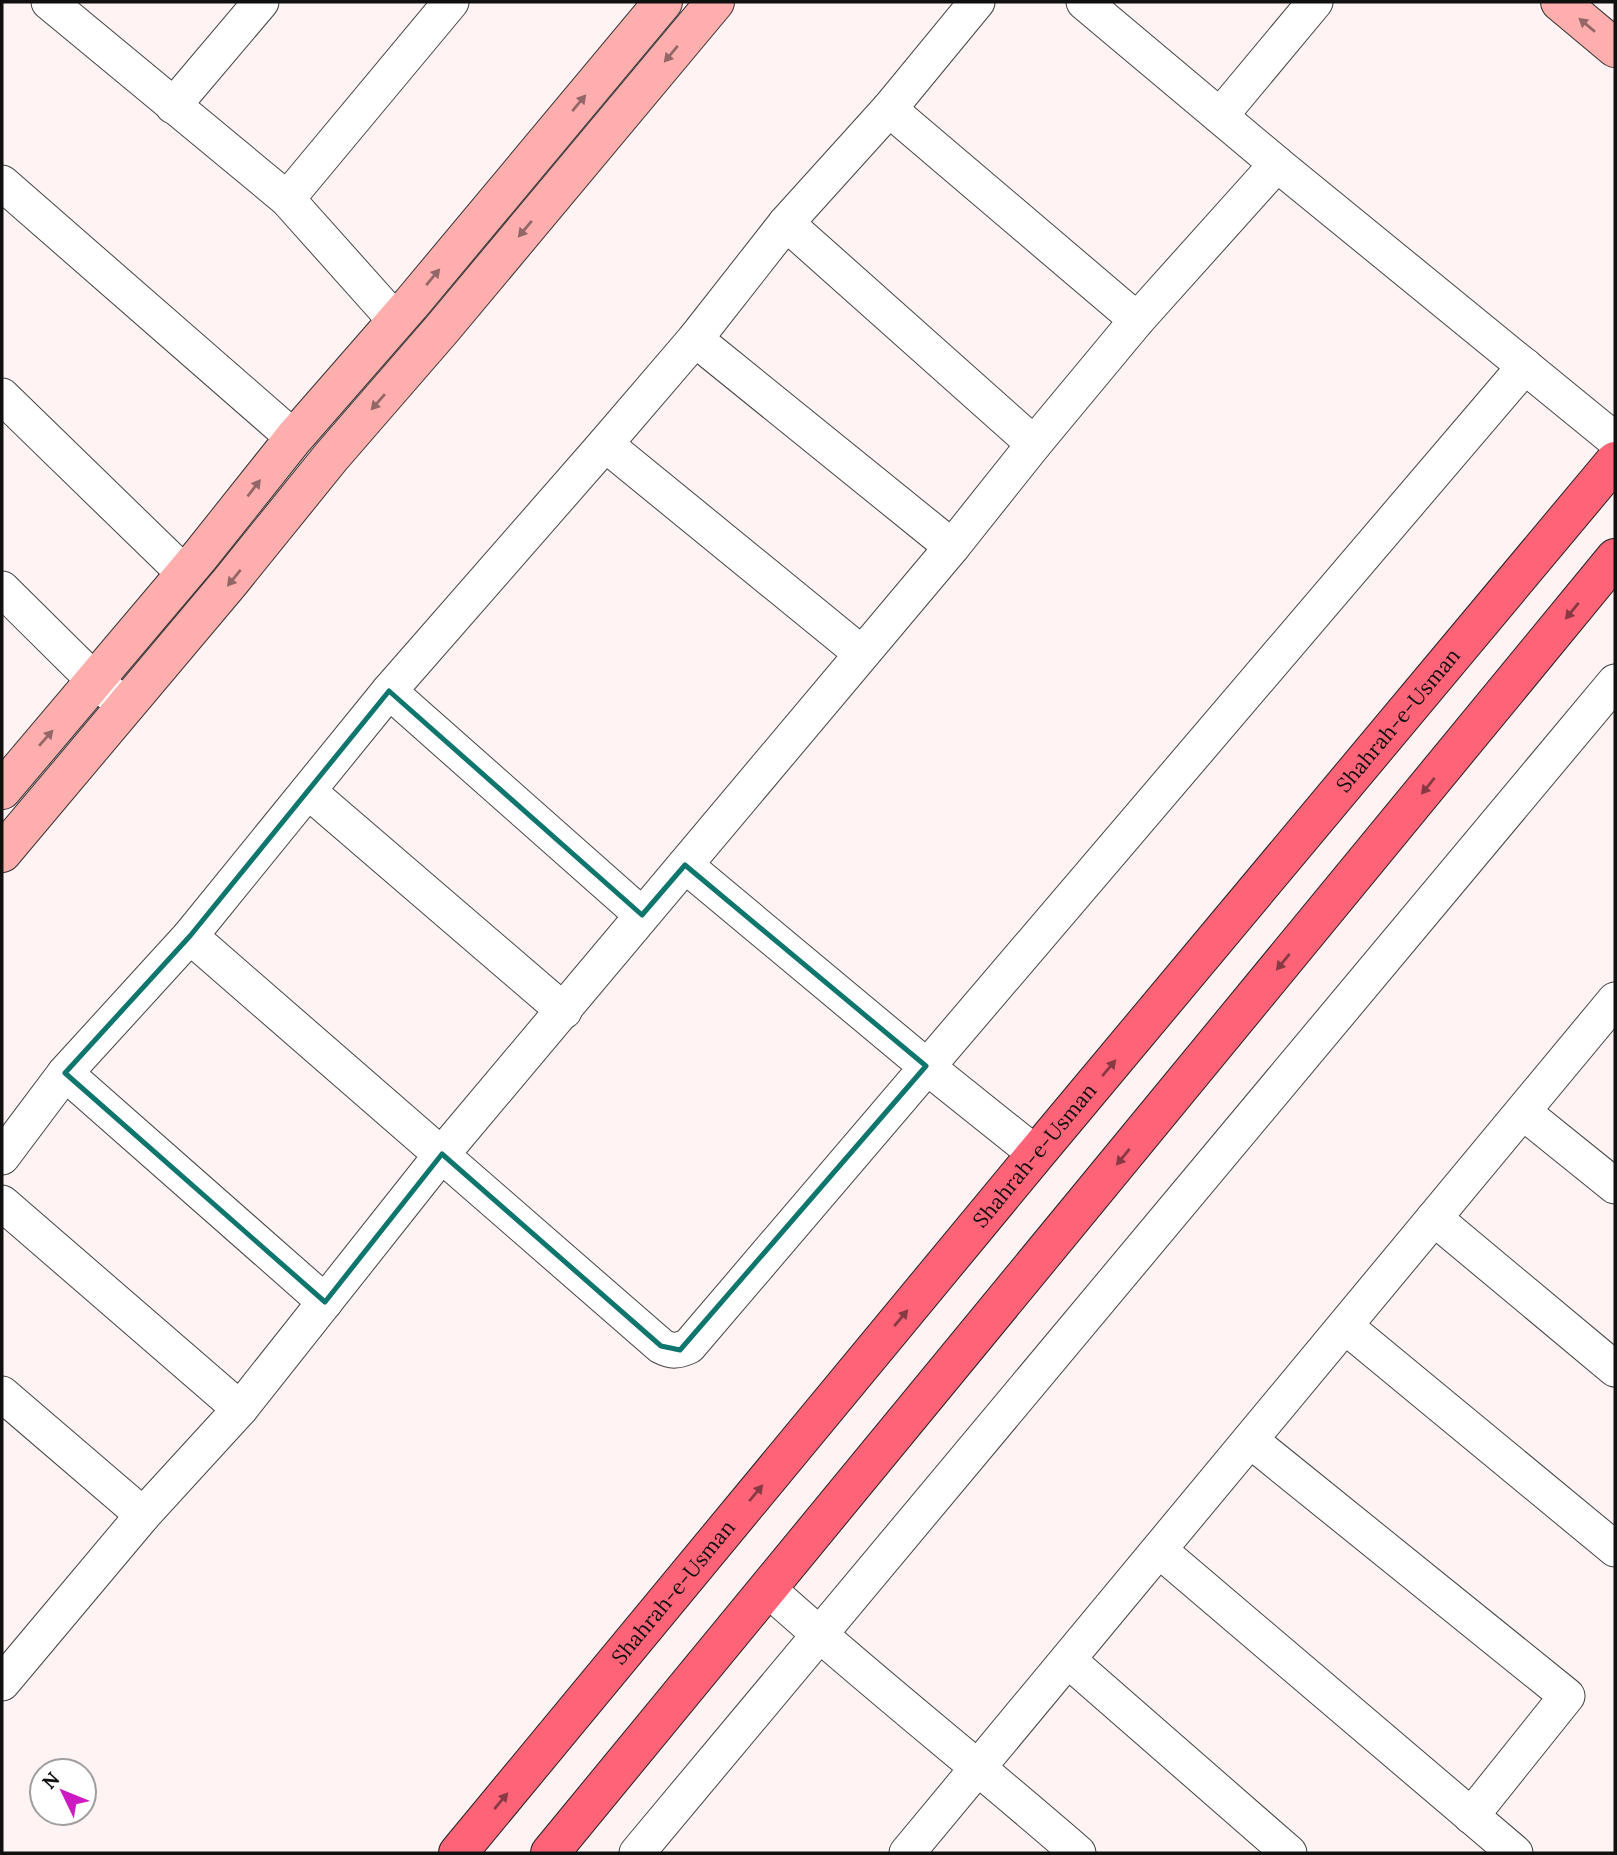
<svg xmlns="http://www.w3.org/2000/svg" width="1617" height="1855" font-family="Lora,serif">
<rect width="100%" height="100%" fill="#fff3f4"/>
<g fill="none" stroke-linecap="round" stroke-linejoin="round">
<defs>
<g id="street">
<polyline points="49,2 287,199 396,321"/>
<polyline points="173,106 261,2"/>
<polyline points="889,109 1137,320"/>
<polyline points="1220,116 1315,2"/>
<polyline points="1277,164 1615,440"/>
<polyline points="2,183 294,438"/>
<polyline points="287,199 451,2"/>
<polyline points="786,223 1034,444"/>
<polyline points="695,339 952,547"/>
<polyline points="2,396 185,574"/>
<polyline points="605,444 861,653"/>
<polyline points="2,589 95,681 126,706"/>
<polyline points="389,691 642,915"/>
<polyline points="308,791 564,1011"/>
<polyline points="685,865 926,1066 1036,1154"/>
<path d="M 190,936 L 661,1346 C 672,1352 678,1351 689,1346 L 1525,366"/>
<polyline points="65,1073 325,1302"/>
<polyline points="1523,1112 1615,1186"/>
<polyline points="2,1157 65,1073 190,936 389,691 605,444 695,339 786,223 889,109 977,2"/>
<polyline points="2,1203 240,1409"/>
<polyline points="1434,1218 1615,1369"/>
<polyline points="1345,1326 1615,1549"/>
<polyline points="2,1394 143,1515"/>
<polyline points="1250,1440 1567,1696 1471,1816"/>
<polyline points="1159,1550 1515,1853"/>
<path d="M 768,1589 C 869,1680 976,1764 1078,1853"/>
<polyline points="1068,1660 1289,1853"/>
<polyline points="2,1683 143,1515 240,1409 442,1154 952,547 1034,444 1137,320 1277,164 1084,2"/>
<polyline points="637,1853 1615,682"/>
<polyline points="907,1853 1615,1000"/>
</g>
<g id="secondary">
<polyline points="1560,2 1615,48"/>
<polyline points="2,790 200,556 294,438 411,304 663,2"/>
<polyline points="2,853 230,582 331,457 442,329 715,2"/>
</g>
<g id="primary">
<path id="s1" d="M 458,1853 L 1036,1154 L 1615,461"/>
<polyline points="550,1853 1615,558"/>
</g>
</defs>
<use href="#street" stroke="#434343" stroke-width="37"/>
<use href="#secondary" stroke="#323232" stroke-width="40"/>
<use href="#primary" stroke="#212121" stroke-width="40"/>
<use href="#street" stroke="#fff" stroke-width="35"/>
<use href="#secondary" stroke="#ffaeae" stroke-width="38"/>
<use href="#primary" stroke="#ff6378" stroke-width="38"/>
</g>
<defs><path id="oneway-solid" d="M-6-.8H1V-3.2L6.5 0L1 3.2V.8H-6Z" transform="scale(1.75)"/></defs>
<g fill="#936767">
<use href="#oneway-solid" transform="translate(1587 25) rotate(-140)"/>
<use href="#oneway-solid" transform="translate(671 54) rotate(130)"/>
<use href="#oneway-solid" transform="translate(579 103) rotate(-50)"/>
<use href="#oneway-solid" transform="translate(525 229) rotate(130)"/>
<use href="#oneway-solid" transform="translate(433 277) rotate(-50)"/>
<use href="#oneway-solid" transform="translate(378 402) rotate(131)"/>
<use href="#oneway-solid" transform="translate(254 488) rotate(-52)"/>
<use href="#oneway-solid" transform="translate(234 578) rotate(129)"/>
<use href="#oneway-solid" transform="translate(46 738) rotate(-49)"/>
</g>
<g fill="#883a44">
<use href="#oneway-solid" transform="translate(1572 611) rotate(129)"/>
<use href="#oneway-solid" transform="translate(1428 786) rotate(129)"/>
<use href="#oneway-solid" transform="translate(1283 962) rotate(129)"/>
<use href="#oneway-solid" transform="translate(1109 1068) rotate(-50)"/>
<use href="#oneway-solid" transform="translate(1123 1157) rotate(129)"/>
<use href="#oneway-solid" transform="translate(901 1318) rotate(-50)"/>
<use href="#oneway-solid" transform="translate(756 1493) rotate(-50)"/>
<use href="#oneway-solid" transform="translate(501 1801) rotate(-50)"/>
</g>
<path fill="none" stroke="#0f766e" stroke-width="5" stroke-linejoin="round" d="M 389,691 L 642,915 L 685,865 L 926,1066 L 680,1350 L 661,1346 L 442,1154 L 325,1302 L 65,1073 L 190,936 Z"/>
<g text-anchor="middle" stroke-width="7" stroke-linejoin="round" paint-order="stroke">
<g font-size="21" fill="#101010" stroke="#fff">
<text dy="7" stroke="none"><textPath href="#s1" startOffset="1472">Shahrah-e-Usman</textPath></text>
<text dy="7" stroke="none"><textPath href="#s1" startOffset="905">Shahrah-e-Usman</textPath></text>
<text dy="7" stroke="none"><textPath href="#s1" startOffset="338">Shahrah-e-Usman</textPath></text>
</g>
</g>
<rect width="1617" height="1855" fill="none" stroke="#101010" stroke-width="7"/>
<g transform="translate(63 1792) rotate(313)"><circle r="33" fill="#ffffff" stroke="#9f9f9f" stroke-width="2"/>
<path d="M0-5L12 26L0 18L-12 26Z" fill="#cd1ac3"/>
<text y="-10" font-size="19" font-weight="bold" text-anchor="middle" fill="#101010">N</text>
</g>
</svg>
